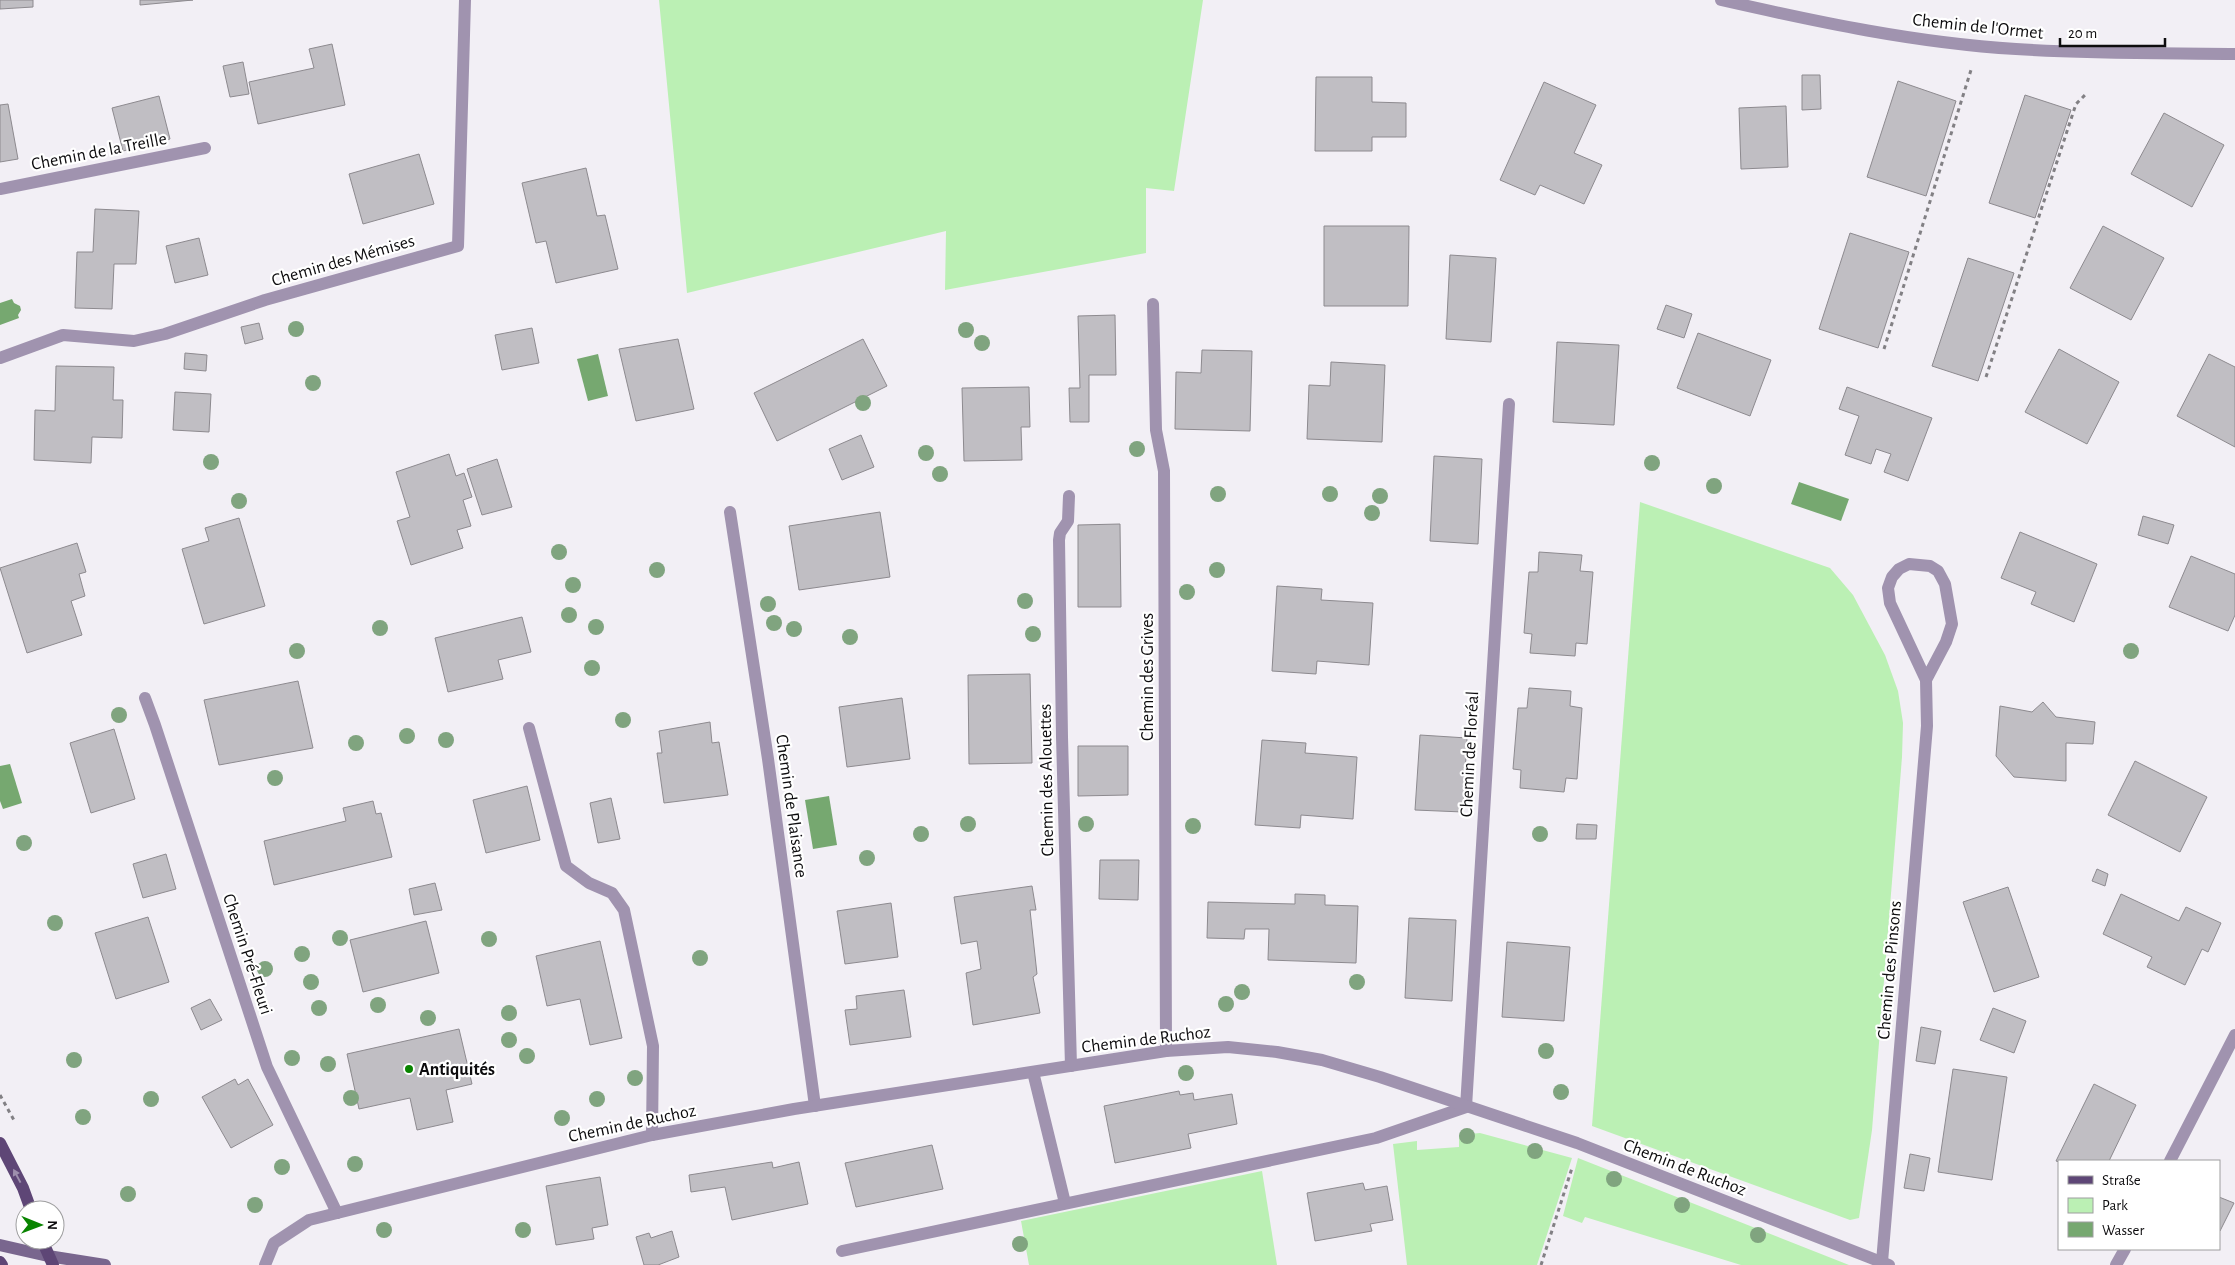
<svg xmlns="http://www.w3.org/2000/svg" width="2235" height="1265" font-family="'Alegreya Sans',sans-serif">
<rect width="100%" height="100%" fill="#f2eff5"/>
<g fill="#bbf0b4">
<polygon points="659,0 1203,0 1174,191 1146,188 1146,253 945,290 946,231 687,293"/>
<polygon points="1640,502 1830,568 1853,595 1885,655 1898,691 1903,723 1902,757 1872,1130 1859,1218 1850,1220 1592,1126"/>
<polygon points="1480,1133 1572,1158 1537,1265 1407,1265 1393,1144 1417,1141 1417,1150 1459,1147 1459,1135"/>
<polygon points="1578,1158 1849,1265 1741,1265 1585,1217 1582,1223 1563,1216"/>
<polygon points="1262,1171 1277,1265 1029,1265 1021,1221"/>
</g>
<g fill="#76a870">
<polygon points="12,299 14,303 20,306 21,310 18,315 19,318 0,325 0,303"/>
<polygon points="598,354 608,396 588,401 577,359"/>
<polygon points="1799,482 1849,499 1841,521 1791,504"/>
<polygon points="10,764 22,803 3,809 0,801 0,766"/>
<polygon points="829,796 837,845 813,849 805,800"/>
</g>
<g fill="#c0bec3" stroke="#8d8a8f">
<polygon points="0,0 33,0 33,7 0,9"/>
<polygon points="140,0 193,0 140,5"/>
<polygon points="332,44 345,105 258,124 249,82 314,68 309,49"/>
<polygon points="243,62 249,94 230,97 223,66"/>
<polygon points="1802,75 1820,75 1821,109 1802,110"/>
<polygon points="1316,77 1372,77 1372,102 1406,103 1406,137 1372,137 1372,151 1315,151"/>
<polygon points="1898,81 1956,101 1926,196 1867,177"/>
<polygon points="1544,82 1596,105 1574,153 1602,165 1584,204 1540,185 1535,195 1500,180"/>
<polygon points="2025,95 2071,110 2035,218 1989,203"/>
<polygon points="159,96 170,139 123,151 112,108"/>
<polygon points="8,104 18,159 0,162 0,105"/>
<polygon points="1786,106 1788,167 1741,169 1739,108"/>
<polygon points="2164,113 2224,145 2192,207 2131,174"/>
<polygon points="419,154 434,204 363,224 349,174"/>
<polygon points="586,168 597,216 605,215 618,269 556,283 546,241 536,243 522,183"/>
<polygon points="95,209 139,211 136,264 114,264 112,309 75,308 77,252 93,252"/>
<polygon points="1324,226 1409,226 1408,306 1324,306"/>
<polygon points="2103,226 2164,258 2131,320 2070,288"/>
<polygon points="1850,233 1909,252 1878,348 1819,329"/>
<polygon points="199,238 208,275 175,283 166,246"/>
<polygon points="1450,255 1496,258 1491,342 1446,339"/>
<polygon points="1968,258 2014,273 1978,381 1932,366"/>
<polygon points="1666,305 1692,314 1684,338 1657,329"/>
<polygon points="1115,315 1116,375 1089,375 1089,422 1070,422 1069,388 1080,388 1078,316"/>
<polygon points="259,323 263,339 245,344 241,327"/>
<polygon points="532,328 539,363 502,370 495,335"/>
<polygon points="1698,333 1771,360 1750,416 1677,388"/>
<polygon points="678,339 694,409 636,421 619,349"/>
<polygon points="863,339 887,386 777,441 754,393"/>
<polygon points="1557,342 1619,345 1614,425 1553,422"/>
<polygon points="2059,349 2119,382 2087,444 2025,412"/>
<polygon points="1202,350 1252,351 1250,431 1175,429 1176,372 1201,373"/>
<polygon points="185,353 207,355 206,371 184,369"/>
<polygon points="2209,354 2235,367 2235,447 2177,416"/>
<polygon points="1331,362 1385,365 1382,442 1307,439 1309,385 1330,386"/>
<polygon points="56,366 114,367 113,400 123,400 122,438 92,437 91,463 34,460 35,410 55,411"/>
<polygon points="1029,387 1030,427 1021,427 1022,460 964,461 962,388"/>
<polygon points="1847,387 1932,418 1908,481 1884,472 1891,454 1876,449 1871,464 1845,455 1859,416 1839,409"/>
<polygon points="175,392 211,394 209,432 173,430"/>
<polygon points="861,435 874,467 842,480 829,449"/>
<polygon points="449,454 456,476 464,473 472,497 463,500 471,526 457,530 463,548 411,565 397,521 410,517 396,472"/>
<polygon points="1434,456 1482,459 1478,544 1430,541"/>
<polygon points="497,459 512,507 482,515 467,469"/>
<polygon points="880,512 890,577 799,590 789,526"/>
<polygon points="2143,516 2174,525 2168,544 2138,535"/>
<polygon points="239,518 265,606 204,624 182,549 209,541 205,528"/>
<polygon points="1120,524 1121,607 1078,607 1078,525"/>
<polygon points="2020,532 2097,564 2074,622 2031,604 2036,592 2001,578"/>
<polygon points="77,543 86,572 79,574 85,596 71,601 82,635 27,653 0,568"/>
<polygon points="1539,552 1582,555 1580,571 1593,572 1587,644 1576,643 1575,656 1530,653 1532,634 1524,633 1529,572 1538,572"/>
<polygon points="2191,556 2235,574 2235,615 2228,631 2169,607"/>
<polygon points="1277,586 1322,589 1321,600 1373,603 1369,665 1317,661 1316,674 1272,671"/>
<polygon points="522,617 531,652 498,660 503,679 448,692 435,638"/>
<polygon points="1030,674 1032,763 969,764 968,675"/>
<polygon points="298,681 313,748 219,765 204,700"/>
<polygon points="1529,688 1571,691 1570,706 1582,708 1577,779 1566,778 1564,792 1520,788 1521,770 1513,769 1518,708 1527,708"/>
<polygon points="902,698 910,759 847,767 839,707"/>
<polygon points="2043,702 2056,717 2095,722 2093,744 2066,743 2066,781 2014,777 1996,756 2000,706 2032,712"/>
<polygon points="710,722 712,743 719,742 728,795 664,803 657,753 662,753 659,731"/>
<polygon points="114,729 135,799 91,813 70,743"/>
<polygon points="1420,735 1467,738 1463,812 1415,810"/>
<polygon points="1262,740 1306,743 1305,753 1357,757 1353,819 1301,815 1300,828 1255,825"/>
<polygon points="1078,746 1128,746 1128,795 1078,796"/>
<polygon points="2135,761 2207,797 2180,852 2108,815"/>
<polygon points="527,786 540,840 486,853 473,800"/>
<polygon points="611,798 620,839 598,843 590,803"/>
<polygon points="373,801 376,814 381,813 392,857 274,885 264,841 346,821 343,808"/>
<polygon points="1577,824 1597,825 1596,839 1576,839"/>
<polygon points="166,854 176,889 143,898 133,864"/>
<polygon points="1100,860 1139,860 1138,900 1099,899"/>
<polygon points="2097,869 2108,874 2105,886 2092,881"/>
<polygon points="435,883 442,910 414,915 409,889"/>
<polygon points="1032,886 1036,910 1030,910 1037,974 1033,977 1040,1013 973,1025 966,973 981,969 977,941 961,944 954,897"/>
<polygon points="2008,887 2039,977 1994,992 1963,902"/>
<polygon points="1295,894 1325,895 1325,905 1358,906 1356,963 1268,960 1269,929 1245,929 1244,939 1207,938 1208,902 1295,904"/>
<polygon points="2121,894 2179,921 2186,907 2221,923 2208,952 2202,949 2185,985 2147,967 2152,957 2103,934"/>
<polygon points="891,903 898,957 845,964 837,911"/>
<polygon points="148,917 169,982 116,999 95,933"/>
<polygon points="1409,918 1456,920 1452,1001 1405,998"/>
<polygon points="426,921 439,973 363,992 350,940"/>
<polygon points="600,941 622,1038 590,1045 580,999 547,1006 536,956"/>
<polygon points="1507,942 1570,947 1564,1021 1502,1017"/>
<polygon points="904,990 911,1037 850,1045 845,1010 857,1009 856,996"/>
<polygon points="210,999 222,1020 201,1030 191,1008"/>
<polygon points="1993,1008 2026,1021 2014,1053 1980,1040"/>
<polygon points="1921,1027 1941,1031 1935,1064 1916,1061"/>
<polygon points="459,1029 472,1084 446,1090 453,1122 417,1130 410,1098 359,1109 347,1054"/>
<polygon points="1953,1069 2007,1077 1992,1180 1938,1172"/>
<polygon points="235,1079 238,1085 248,1079 273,1125 231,1148 202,1097"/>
<polygon points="2094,1084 2136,1105 2109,1161 2059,1162 2056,1161"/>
<polygon points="1179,1091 1180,1095 1193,1093 1194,1100 1232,1094 1237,1124 1188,1134 1191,1148 1115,1163 1104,1106"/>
<polygon points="932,1145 943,1189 856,1207 845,1163"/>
<polygon points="1910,1154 1930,1158 1924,1191 1904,1188"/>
<polygon points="772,1162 773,1168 799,1162 808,1204 732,1220 725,1187 691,1192 689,1175"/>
<polygon points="600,1177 608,1225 592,1228 594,1239 556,1245 546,1186"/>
<polygon points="1363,1183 1365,1190 1387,1186 1393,1220 1370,1224 1372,1231 1315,1241 1307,1193"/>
<polygon points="2219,1197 2234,1203 2220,1231 2219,1230"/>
<polygon points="672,1231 679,1257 658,1265 644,1265 636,1237 649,1233 651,1238"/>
</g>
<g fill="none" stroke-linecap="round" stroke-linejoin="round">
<g stroke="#828084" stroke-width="3" stroke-dasharray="4 4" stroke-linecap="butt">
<polyline points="1884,349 1971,70"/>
<polyline points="1986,377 2076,104 2085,95"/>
<polyline points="0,1095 15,1122"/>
<polyline points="1541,1265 1572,1168"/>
</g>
<g stroke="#a093af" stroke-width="12">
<path d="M 1721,0 C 1818,22 1916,43 2016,49 C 2089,54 2162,53 2235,54"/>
<polyline points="0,189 205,148"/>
<polyline points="1153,304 1156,430 1164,471 1166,1051"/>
<polyline points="0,358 63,335 134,341 165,334 265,300 458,246 465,0"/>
<polyline points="1069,496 1068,521 1060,533 1059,540 1062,737 1071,1066"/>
<polyline points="730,512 768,759 815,1106"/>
<polyline points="145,698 155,725 267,1067 337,1213"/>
<polyline points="529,728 566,866 589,883 612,893 624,910 653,1046 652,1135"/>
<polyline points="1033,1072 1065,1203"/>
<polyline points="2170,1161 2235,1035"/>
<polyline points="842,1251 1376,1138 1466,1107 1509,404"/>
<polyline points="1882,1262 1927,726 1926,680 1946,642 1952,624 1945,584 1938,571 1930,566 1909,564 1899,569 1892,577 1888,588 1890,603 1926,680"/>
<polyline points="265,1265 274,1243 309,1220 652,1135 794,1109 1166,1051 1228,1047 1277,1052 1322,1060 1380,1077 1577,1143 1889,1265"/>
<polyline points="2116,1265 2125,1249"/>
</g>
<polyline stroke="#79668e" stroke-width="12" points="0,1245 48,1256 105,1265"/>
<g stroke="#5e4676" stroke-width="12">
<polyline points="0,1143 23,1188 31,1210"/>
<polyline points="42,1240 53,1265"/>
<polyline points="0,1262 2,1265"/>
</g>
</g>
<g fill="#80a47f">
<circle cx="296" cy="329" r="8"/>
<circle cx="966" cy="330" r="8"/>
<circle cx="982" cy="343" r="8"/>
<circle cx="313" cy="383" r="8"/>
<circle cx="863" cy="403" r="8"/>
<circle cx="1137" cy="449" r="8"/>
<circle cx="926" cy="453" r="8"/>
<circle cx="211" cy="462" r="8"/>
<circle cx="1652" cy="463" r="8"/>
<circle cx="940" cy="474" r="8"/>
<circle cx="1714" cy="486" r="8"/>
<circle cx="1218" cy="494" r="8"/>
<circle cx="1330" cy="494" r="8"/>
<circle cx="1380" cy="496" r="8"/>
<circle cx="239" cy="501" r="8"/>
<circle cx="1372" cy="513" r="8"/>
<circle cx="559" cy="552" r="8"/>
<circle cx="657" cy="570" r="8"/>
<circle cx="1217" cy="570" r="8"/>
<circle cx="573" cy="585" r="8"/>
<circle cx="1187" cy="592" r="8"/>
<circle cx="1025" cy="601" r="8"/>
<circle cx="768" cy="604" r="8"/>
<circle cx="569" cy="615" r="8"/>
<circle cx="774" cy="623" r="8"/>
<circle cx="596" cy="627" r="8"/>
<circle cx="380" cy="628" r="8"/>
<circle cx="794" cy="629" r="8"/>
<circle cx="1033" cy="634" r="8"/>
<circle cx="850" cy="637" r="8"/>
<circle cx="297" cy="651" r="8"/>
<circle cx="2131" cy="651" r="8"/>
<circle cx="592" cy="668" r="8"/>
<circle cx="119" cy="715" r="8"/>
<circle cx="623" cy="720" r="8"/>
<circle cx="407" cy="736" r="8"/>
<circle cx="446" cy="740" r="8"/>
<circle cx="356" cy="743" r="8"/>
<circle cx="275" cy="778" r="8"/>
<circle cx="968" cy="824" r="8"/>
<circle cx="1086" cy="824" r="8"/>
<circle cx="1193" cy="826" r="8"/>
<circle cx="921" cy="834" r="8"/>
<circle cx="1540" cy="834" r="8"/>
<circle cx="24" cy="843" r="8"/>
<circle cx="867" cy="858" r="8"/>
<circle cx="55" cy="923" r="8"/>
<circle cx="340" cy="938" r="8"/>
<circle cx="489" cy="939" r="8"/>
<circle cx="302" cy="954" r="8"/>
<circle cx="700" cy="958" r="8"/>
<circle cx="265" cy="969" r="8"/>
<circle cx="311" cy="982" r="8"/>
<circle cx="1357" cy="982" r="8"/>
<circle cx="1242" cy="992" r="8"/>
<circle cx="1226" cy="1004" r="8"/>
<circle cx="378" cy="1005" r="8"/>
<circle cx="319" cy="1008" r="8"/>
<circle cx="509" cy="1013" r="8"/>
<circle cx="428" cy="1018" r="8"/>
<circle cx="509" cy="1040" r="8"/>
<circle cx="1546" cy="1051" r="8"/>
<circle cx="527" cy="1056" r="8"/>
<circle cx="292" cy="1058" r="8"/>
<circle cx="74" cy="1060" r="8"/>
<circle cx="328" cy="1064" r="8"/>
<circle cx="1186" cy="1073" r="8"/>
<circle cx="635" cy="1078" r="8"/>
<circle cx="1561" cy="1092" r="8"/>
<circle cx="351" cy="1098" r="8"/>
<circle cx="151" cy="1099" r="8"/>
<circle cx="597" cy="1099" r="8"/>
<circle cx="83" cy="1117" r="8"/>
<circle cx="562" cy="1118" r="8"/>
<circle cx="1467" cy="1136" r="8"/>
<circle cx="1535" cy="1151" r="8"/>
<circle cx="355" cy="1164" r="8"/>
<circle cx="282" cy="1167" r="8"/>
<circle cx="1614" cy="1179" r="8"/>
<circle cx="128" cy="1194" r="8"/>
<circle cx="255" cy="1205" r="8"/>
<circle cx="1682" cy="1205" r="8"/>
<circle cx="384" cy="1230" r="8"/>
<circle cx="523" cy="1230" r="8"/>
<circle cx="1758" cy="1235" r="8"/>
<circle cx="1020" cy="1244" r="8"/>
</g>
<defs><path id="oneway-solid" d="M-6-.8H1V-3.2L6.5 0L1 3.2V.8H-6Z" transform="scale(1.25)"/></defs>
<use fill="#9e90ad" href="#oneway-solid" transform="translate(17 1176) rotate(-118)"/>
<circle fill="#098400" stroke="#fff" stroke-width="2" cx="409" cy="1069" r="5"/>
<g text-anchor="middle" stroke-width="4.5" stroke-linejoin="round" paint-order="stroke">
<g font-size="18" fill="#0d0c0e" stroke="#fff">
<text transform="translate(1978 26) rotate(6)" y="6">Chemin de l'Ormet</text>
<text transform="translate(99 151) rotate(-11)" y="6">Chemin de la Treille</text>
<text transform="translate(343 260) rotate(-16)" y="6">Chemin des Mémises</text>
<text transform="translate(1147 677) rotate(-90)" y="6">Chemin des Grives</text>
<text transform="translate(1469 754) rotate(-87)" y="6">Chemin de Floréal</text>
<text transform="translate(1046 780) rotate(-91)" y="6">Chemin des Alouettes</text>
<text transform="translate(792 806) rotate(82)" y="6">Chemin de Plaisance</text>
<text transform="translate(248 954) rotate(72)" y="6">Chemin Pré-Fleuri</text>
<text transform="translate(1889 970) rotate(-85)" y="6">Chemin des Pinsons</text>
<text transform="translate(1146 1039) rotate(-7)" y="6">Chemin de Ruchoz</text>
<text transform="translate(632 1123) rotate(-12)" y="6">Chemin de Ruchoz</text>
<text transform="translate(1685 1167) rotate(21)" y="6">Chemin de Ruchoz</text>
</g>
<g font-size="18" font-weight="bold" fill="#0d0c0e" stroke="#fff" text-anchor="start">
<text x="419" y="1075">Antiquités</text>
</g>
</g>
<rect x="2058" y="1160" width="162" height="90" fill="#ffffff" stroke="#9e9e9f"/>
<rect x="2068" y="1176" width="25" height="8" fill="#5e4676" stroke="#9e9e9f"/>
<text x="2102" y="1185" font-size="15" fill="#0d0c0e">Straße</text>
<rect x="2068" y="1198" width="25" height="15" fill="#bbf0b4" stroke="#9e9e9f"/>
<text x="2102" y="1210" font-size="15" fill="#0d0c0e">Park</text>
<rect x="2068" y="1222" width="25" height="15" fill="#76a870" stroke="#9e9e9f"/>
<text x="2102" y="1235" font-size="15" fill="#0d0c0e">Wasser</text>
<g transform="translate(40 1225) rotate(91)"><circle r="24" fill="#ffffff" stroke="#9e9e9f"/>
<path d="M0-4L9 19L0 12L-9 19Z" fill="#098400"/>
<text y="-8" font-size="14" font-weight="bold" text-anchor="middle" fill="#0d0c0e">N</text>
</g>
<path d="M2060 38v8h105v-8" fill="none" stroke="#0d0c0e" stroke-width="2.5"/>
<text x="2068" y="38" font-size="15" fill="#0d0c0e" stroke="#ffffff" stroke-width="4" paint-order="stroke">20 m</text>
</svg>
